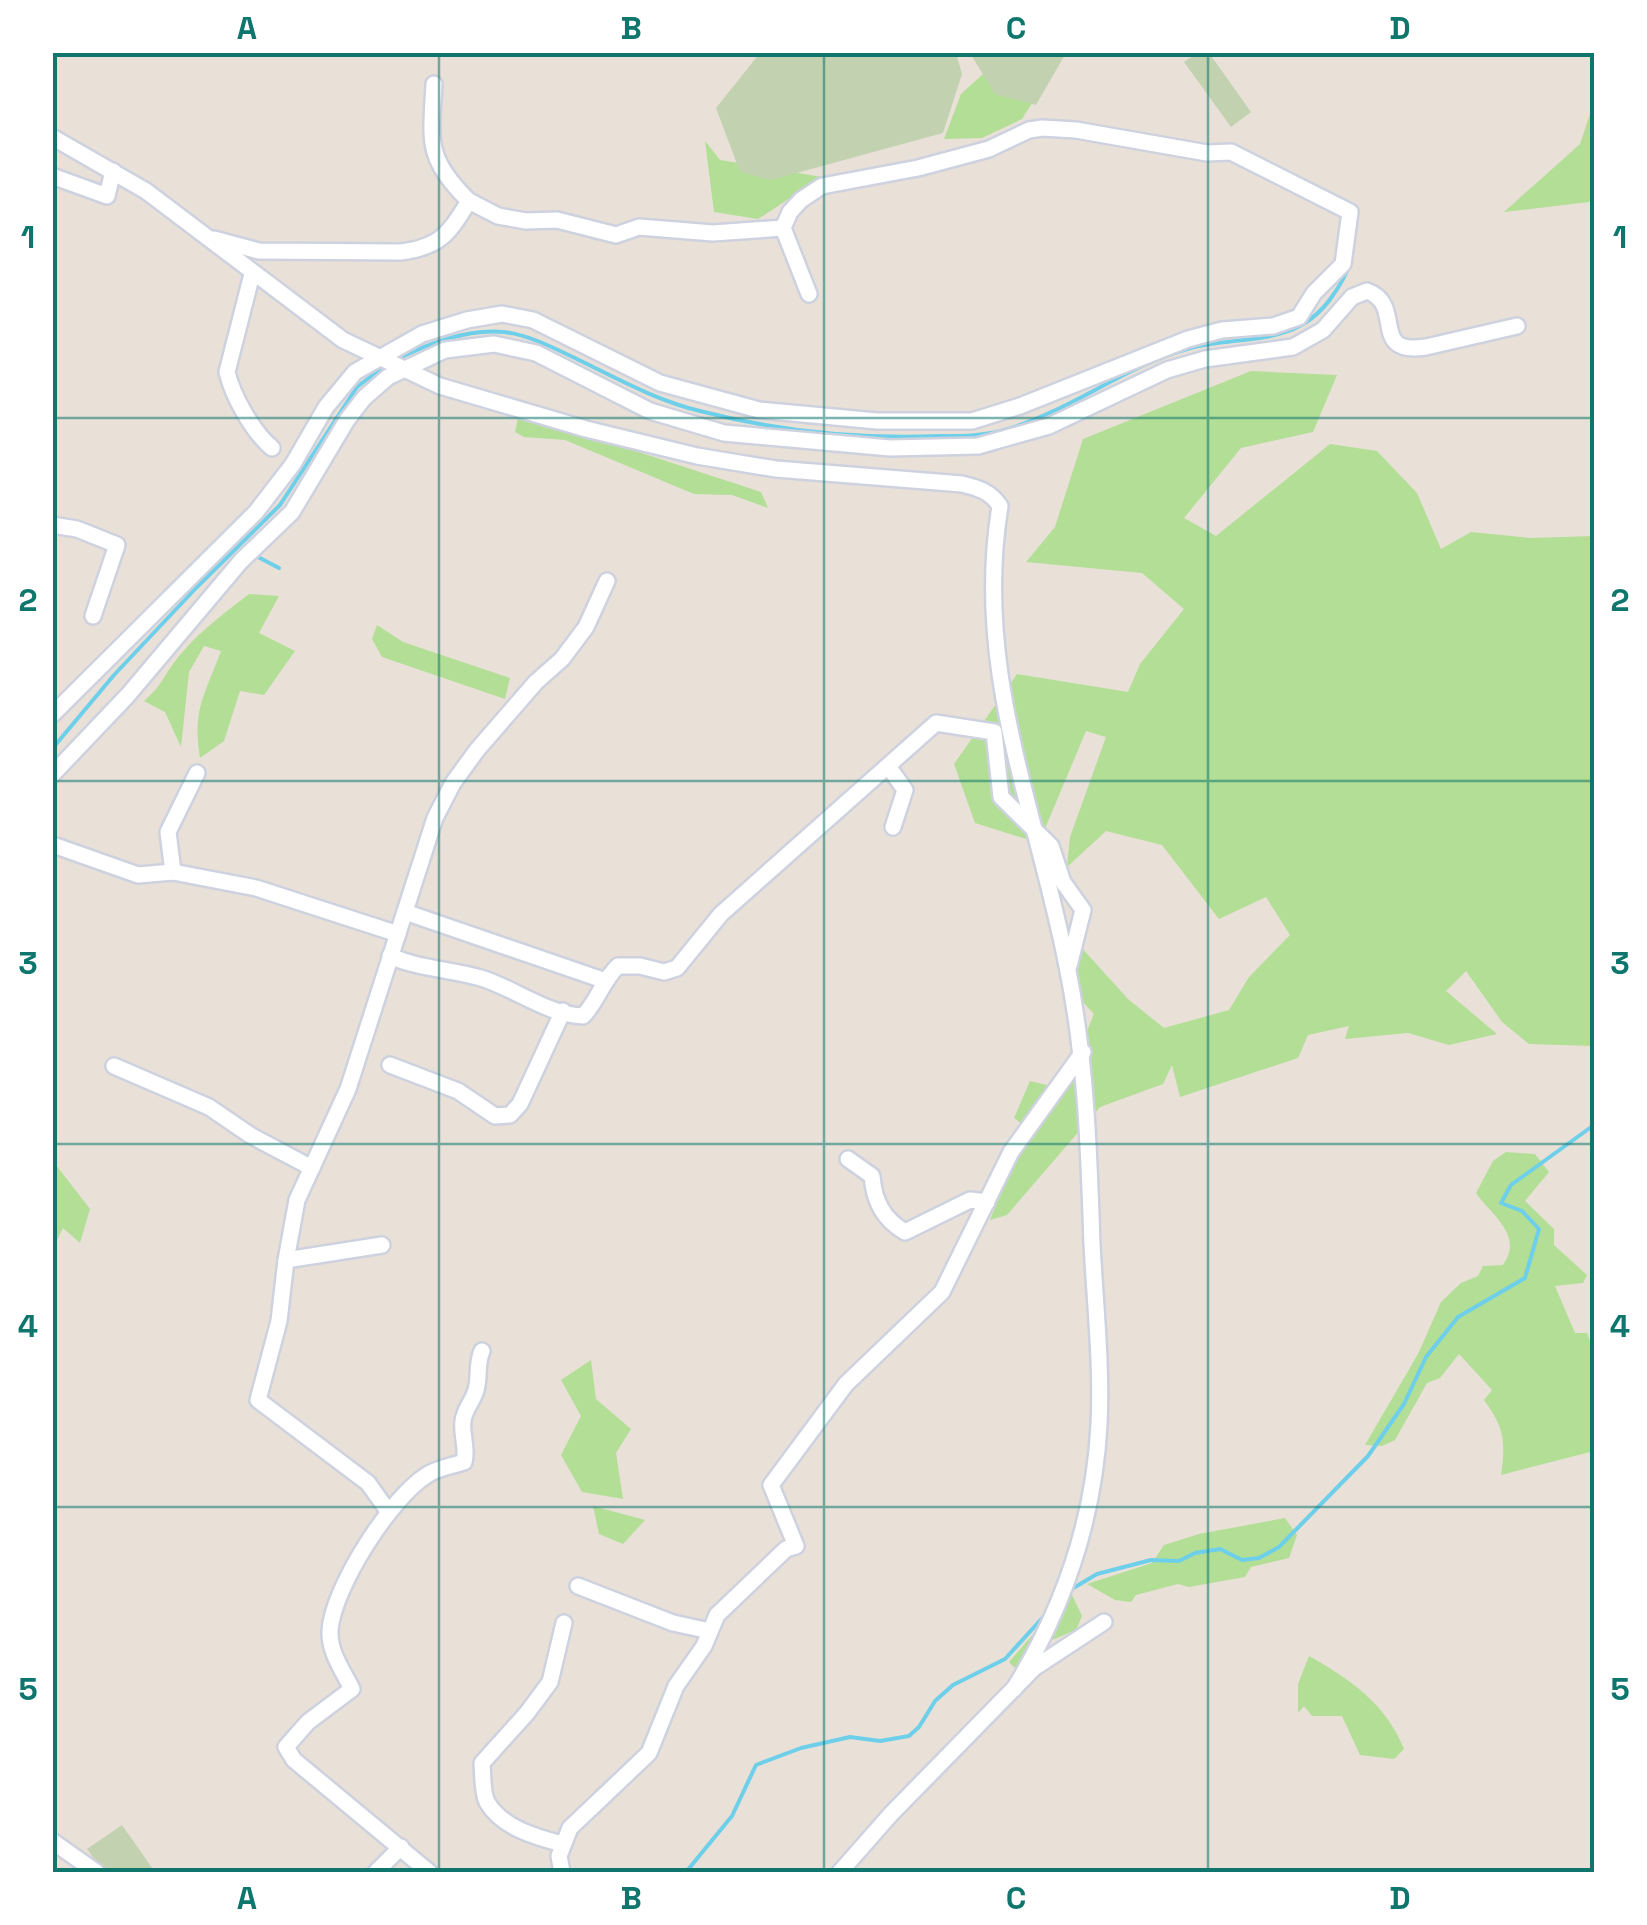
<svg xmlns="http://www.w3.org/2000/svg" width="1647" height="1925" font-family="'Space Grotesk',sans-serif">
<rect width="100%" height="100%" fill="#e9e1d8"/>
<g fill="#b2de96">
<polygon points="996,62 1044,84 1022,119 982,138 944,139 961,94"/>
<polygon points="1594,102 1594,193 1589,202 1504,212 1580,144"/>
<polygon points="705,141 720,160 822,177 758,219 714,212"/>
<polygon points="1251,371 1337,375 1313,432 1241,448 1184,518 1216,536 1330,444 1377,451 1417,493 1441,549 1471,532 1530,538 1594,536 1594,1046 1529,1044 1502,1022 1466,971 1446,991 1497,1034 1449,1045 1408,1033 1345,1039 1349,1026 1308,1035 1298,1058 1180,1097 1172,1065 1163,1084 1100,1107 1007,1215 990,1220 1027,1128 1014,1118 1030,1081 1063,1089 1094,1014 1066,984 1080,946 1128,999 1164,1028 1229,1010 1249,977 1290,935 1266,897 1219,919 1162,845 1106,831 1067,867 1070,837 1106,737 1086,731 1039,843 975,823 954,764 1017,674 1128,692 1140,664 1184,609 1142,573 1026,562 1055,527 1083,439"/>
<polygon points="518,418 555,420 593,437 761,492 768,508 732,495 694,494 565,440 524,437 515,432"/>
<path d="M 249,594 L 279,596 L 259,633 L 295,651 L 264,695 L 240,691 L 224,741 L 200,758 C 192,710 205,694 221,651 L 204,646 L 189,672 L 181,747 L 165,712 L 144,701 C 161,686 161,681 173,664 C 193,636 222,615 249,594 Z"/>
<polygon points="377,625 403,642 510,678 505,699 382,657 372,639"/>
<path d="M 1506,1152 L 1535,1154 L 1549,1172 L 1525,1201 L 1554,1229 L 1554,1245 L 1587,1275 L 1583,1283 L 1555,1286 L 1575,1333 L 1587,1333 L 1594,1353 L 1594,1451 L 1501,1475 C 1506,1441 1504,1427 1484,1400 L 1492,1390 L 1459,1354 L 1440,1378 L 1427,1383 L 1395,1440 L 1382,1446 L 1365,1445 L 1418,1354 L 1441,1302 L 1461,1283 L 1478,1276 L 1483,1266 L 1503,1265 C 1524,1235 1492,1216 1476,1193 L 1493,1161 Z"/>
<polygon points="56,1165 90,1209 80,1243 63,1228 53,1248 52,1173"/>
<polygon points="591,1360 596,1399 631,1429 616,1453 623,1499 582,1492 561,1455 581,1416 561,1380"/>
<polygon points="593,1506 645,1520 623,1544 599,1534"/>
<polygon points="1285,1518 1297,1535 1289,1558 1251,1567 1245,1577 1189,1587 1178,1584 1136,1595 1131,1602 1115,1600 1087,1584 1152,1563 1164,1545 1199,1534"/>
<polygon points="1072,1595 1082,1616 1076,1630 1047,1642 1043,1653 1019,1672 1009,1662 1059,1604"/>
<path d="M 1309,1656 C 1350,1679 1386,1704 1404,1749 L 1394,1759 L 1360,1755 L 1342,1716 L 1312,1716 L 1304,1706 L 1298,1713 L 1298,1684 Z"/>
</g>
<g fill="#c2d2b0">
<polygon points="760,53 956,53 962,74 943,133 771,180 740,172 716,108"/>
<polygon points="970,53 970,52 1066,53 1036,105 995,94"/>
<polygon points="1197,53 1209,53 1251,112 1231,127 1184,62"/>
<polygon points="122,1825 155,1872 104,1872 87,1849"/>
</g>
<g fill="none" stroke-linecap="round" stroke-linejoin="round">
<g stroke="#6dcfe9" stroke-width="4">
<path d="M 395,360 C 427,344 467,328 504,332 C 530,335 558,350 581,361 C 620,380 658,401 700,411 C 777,431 861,439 940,436 C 961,436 988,436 1008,429 C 1071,410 1124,367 1187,349 C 1240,334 1295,349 1331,298 C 1339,287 1345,278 1349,265"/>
<polyline points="256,556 279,568"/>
<polyline points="52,749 114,675 196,588 280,505 357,387 386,365"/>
<polyline points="1070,1590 1097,1574 1151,1560 1179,1561 1195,1553 1220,1549 1242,1560 1259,1558 1279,1547 1368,1456 1404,1404 1426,1357 1458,1317 1525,1278 1539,1229 1522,1211 1501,1203 1511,1185 1594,1125"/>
<polyline points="686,1872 732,1816 756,1765 801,1748 850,1737 880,1741 909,1736 919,1727 935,1701 953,1685 1005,1659 1046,1614"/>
</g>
<defs>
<g id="street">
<path d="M 434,84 C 431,141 425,158 469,201"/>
<path d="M 52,137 L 146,191 L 343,340 L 440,386 L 586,429 L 697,456 L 776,469 L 962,484 C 978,488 990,491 1000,506 C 973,670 1036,808 1067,966 C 1086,1058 1089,1151 1092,1244 C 1095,1304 1102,1365 1099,1425 C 1094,1519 1063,1609 1014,1689"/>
<polyline points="52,176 107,196 113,171"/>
<path d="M 214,239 L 259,251 L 401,252 C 441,247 449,233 469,201 L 498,216 L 526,221 L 557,220 L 616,235 L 639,227 L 713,233 L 783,228"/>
<path d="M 252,274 L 227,372 C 233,397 253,432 272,448"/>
<polyline points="52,525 77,529 117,545 93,616"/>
<polyline points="52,715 256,512 293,464 326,407 355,372 422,334 467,320 502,314 533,320 660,383 759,410 877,421 972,421 1020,406 1188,339 1222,330 1273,326 1299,317 1314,293 1343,264 1350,212 1231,152 1207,153 1076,130 1042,128 1029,130 989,149 918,168 822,186 801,200 790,212 783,228 809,294"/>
<polyline points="888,766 905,790 893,827"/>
<path d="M 52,775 L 128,695 L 241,561 L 292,512 L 347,420 L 364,398 L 388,377 L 445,350 L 494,344 L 536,353 L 650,411 L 724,433 L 890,448 L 978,446 L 1049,426 L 1167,370 L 1205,359 L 1293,347 L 1323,330 L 1352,297 L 1367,291 C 1406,305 1368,356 1426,347 L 1517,326"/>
<polyline points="52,848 56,846 138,875 173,872 256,888 398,934"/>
<polyline points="173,872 168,832 197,773"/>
<polyline points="405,912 603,980"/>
<path d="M 390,956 C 420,969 450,969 481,978 C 514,988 548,1015 583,1016 C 598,1001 602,981 618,966 L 640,966 L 664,972 L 677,968 L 721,914 L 936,723 L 994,732 L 1001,797 L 1051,846 L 1063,882 L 1083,910 L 1069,966"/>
<polyline points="390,1065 458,1091 495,1116 510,1115 520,1104 563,1011"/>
<polyline points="114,1066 209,1107 250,1135 312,1168"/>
<path d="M 848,1159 L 872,1176 C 874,1201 883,1219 905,1232 L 970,1200 L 987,1202"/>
<polyline points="286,1260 382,1245"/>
<polyline points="388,1511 368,1483 258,1400 279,1321 286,1260 297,1200 348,1089 435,818 453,783 477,750 536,682 562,659 586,627 607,581"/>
<polyline points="578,1586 673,1623 710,1631"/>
<polyline points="52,1841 96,1872"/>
<path d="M 562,1844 C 536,1837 502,1828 487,1802 C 482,1792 483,1774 482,1763 L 527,1713 L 550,1682 L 564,1623"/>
<polyline points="376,1872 401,1847"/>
<path d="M 429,1872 L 294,1760 L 286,1747 L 308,1722 L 352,1689 C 343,1671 329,1652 330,1631 C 332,1589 391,1497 427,1475 C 437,1468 452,1466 464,1462 C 468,1448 461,1435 463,1421 C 464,1410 473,1401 476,1390 C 480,1376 476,1364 482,1351"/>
<polyline points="562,1872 559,1856 570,1828 649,1753 676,1686 704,1646 717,1615 786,1549 796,1546 771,1485 846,1384 942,1292 1011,1152 1083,1052"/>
<polyline points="840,1872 891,1814 1034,1668 1104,1622"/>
</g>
</defs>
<use href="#street" stroke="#ced2df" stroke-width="20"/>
<use href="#street" stroke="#fff" stroke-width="15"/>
</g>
<path fill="none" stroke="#0f766e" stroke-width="2.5" stroke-opacity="0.55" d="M 439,52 L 439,1872M 824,52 L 824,1872M 1208,52 L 1208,1872M 52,418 L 1594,418M 52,781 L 1594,781M 52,1144 L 1594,1144M 52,1507 L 1594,1507"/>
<rect width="1647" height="1925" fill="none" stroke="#ffffff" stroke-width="110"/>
<rect x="55" y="55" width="1537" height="1815" fill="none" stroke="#0f766e" stroke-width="4"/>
<g font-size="32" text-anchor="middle" font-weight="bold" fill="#0f766e">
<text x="247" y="39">A</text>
<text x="631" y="39">B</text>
<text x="1016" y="39">C</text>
<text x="1400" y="39">D</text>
<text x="28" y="248">1</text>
<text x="1620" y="248">1</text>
<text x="28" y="611">2</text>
<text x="1620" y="611">2</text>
<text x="28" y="974">3</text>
<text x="1620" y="974">3</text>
<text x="28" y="1337">4</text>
<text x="1620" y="1337">4</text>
<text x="28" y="1700">5</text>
<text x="1620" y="1700">5</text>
<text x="247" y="1909">A</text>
<text x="631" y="1909">B</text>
<text x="1016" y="1909">C</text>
<text x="1400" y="1909">D</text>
</g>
</svg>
